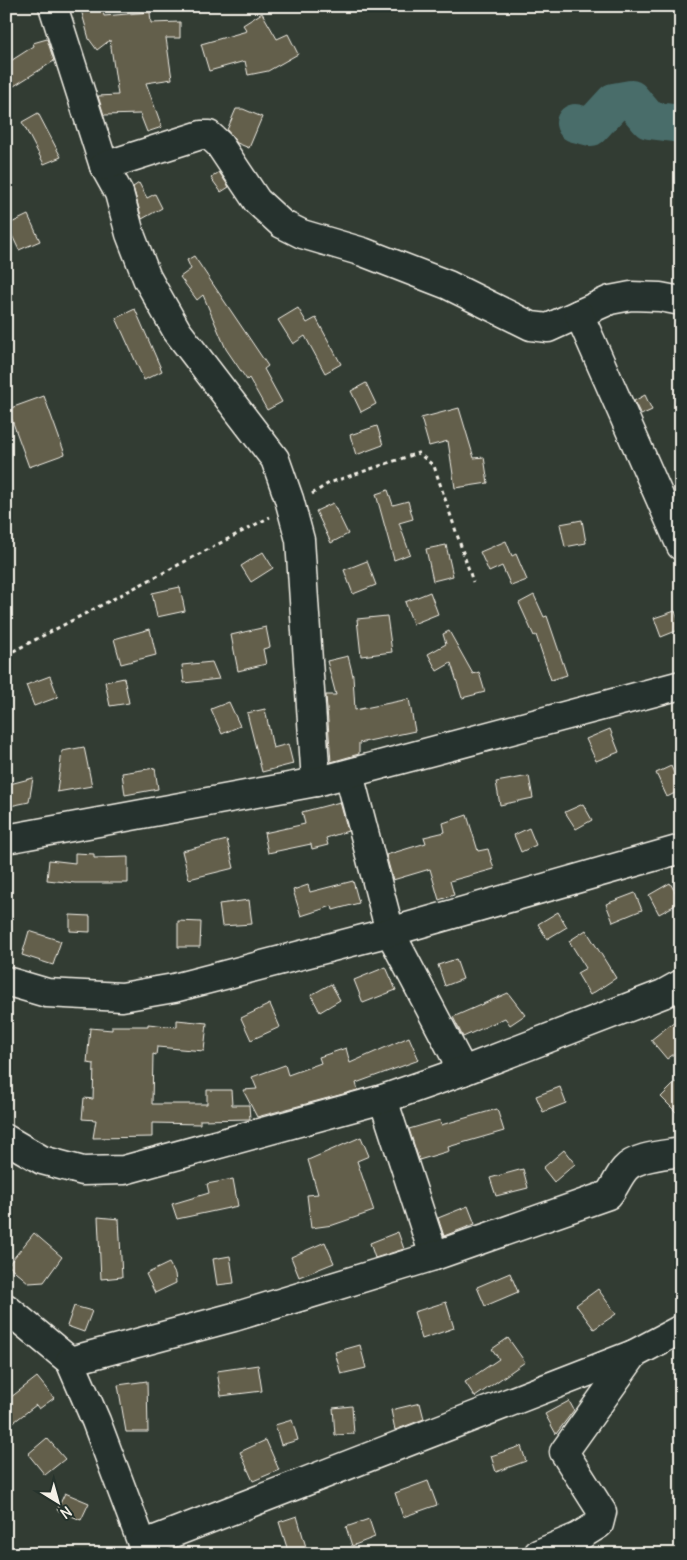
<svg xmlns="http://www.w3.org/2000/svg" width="687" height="1560" font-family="Delius,sans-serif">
<rect width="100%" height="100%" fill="#323c33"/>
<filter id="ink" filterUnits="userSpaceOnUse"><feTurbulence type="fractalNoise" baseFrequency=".02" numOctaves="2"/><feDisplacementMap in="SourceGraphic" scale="10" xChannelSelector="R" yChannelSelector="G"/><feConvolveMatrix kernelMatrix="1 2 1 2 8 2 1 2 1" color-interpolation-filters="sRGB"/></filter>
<g filter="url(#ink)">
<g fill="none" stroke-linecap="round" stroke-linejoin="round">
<polyline stroke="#486d6b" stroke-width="38" points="575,123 591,127 614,102 631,99 649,120 681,124"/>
</g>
<g fill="#635e4c" stroke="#f4f1e8">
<polygon points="80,6 102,6 104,16 150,12 151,23 180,22 180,38 166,38 172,79 146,83 162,127 147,132 140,114 104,115 98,96 118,95 110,40 97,50 89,39"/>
<polygon points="262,13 277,39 288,34 298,54 268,71 248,75 245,61 209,71 201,44 247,31 243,25"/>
<polygon points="47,39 54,61 6,91 6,64 34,46 33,43"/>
<polygon points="236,109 243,109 262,117 249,148 237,143 227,130"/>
<polygon points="38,113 61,157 44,164 22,122"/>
<polygon points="219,172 229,187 221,192 211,178"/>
<polygon points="139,183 147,198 155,194 162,208 142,219 133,187"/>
<polygon points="28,215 40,241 19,250 7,225"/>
<polygon points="194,256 268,366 264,369 282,402 267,410 249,378 247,380 226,349 203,295 197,300 180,277 191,269 187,260"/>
<polygon points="298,308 307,323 316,318 341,364 325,373 305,336 293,344 278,320"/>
<polygon points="135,309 162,371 144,380 116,318"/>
<polygon points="366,383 376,404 361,412 351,391"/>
<polygon points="645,395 652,410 641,415 634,401"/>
<polygon points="44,396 65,454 29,467 8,409"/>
<polygon points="459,408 474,458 484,457 488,483 455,488 448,441 429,446 421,418"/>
<polygon points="377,426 383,445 356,455 350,435"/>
<polygon points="388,490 393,505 408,501 413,519 399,523 410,554 394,560 376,494"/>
<polygon points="333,503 348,534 331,543 316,511"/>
<polygon points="582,520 586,543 565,547 560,524"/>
<polygon points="506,541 512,556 516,554 527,580 511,586 502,566 489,572 480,552"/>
<polygon points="446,545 453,576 433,581 426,549"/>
<polygon points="263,552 273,568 251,582 241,566"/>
<polygon points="367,561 376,585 353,594 344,570"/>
<polygon points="180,587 185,611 157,617 152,593"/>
<polygon points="430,592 438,614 413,624 405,602"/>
<polygon points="534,595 544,617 547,616 567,675 551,680 536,635 534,636 519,603"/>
<polygon points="675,611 681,629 661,637 654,618"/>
<polygon points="387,616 392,652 361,656 357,619"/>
<polygon points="266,627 270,647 263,649 266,664 238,671 231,635"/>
<polygon points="150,629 156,655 121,664 114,639"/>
<polygon points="449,631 473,674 479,672 485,692 462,698 451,663 437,671 428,654 446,644 443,634"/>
<polygon points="348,656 353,676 355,710 409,699 415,731 359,743 359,754 331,762 326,695 336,695 327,661"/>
<polygon points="212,662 219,679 184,683 182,665"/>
<polygon points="50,676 58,697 34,706 26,685"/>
<polygon points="124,678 129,703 110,706 105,682"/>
<polygon points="229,702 240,726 222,734 211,709"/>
<polygon points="265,709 273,748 288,744 293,764 262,772 247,713"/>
<polygon points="610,729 619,752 596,761 586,739"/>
<polygon points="84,747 92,786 57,792 62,751"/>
<polygon points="671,766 681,790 667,797 656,773"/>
<polygon points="155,768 158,789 125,795 122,773"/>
<polygon points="529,776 533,798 500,805 496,782"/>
<polygon points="33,778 29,802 10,806 6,785"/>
<polygon points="340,802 348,831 326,838 328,845 312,849 311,844 268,853 264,833 305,824 302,812"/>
<polygon points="583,804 592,820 576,829 565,812"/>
<polygon points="467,815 478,851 488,849 494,869 450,881 454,895 439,900 430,869 393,880 386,855 426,843 424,837 445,832 443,823"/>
<polygon points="529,828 536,845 521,852 514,835"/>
<polygon points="227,840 234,868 189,879 182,851"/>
<polygon points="75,853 94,854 94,858 128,857 128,883 75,883 47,880 49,860 75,863"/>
<polygon points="353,881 359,903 333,910 332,906 301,916 293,890 308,885 310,892"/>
<polygon points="670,883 681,902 659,914 649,895"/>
<polygon points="635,893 642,910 613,922 606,904"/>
<polygon points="249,900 252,924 222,926 219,904"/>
<polygon points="558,912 567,927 547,939 538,924"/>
<polygon points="70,915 90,916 90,932 70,931"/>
<polygon points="178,921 201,922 200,947 178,947"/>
<polygon points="586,930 616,978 590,995 577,973 586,968 569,941"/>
<polygon points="29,931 61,941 53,965 22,955"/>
<polygon points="456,959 463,979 445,986 438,965"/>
<polygon points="386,967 396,990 363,1003 354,980"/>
<polygon points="331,984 340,1000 320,1012 311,995"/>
<polygon points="508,993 525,1015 510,1025 505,1018 463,1037 453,1017"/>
<polygon points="270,1004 280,1027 251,1040 241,1018"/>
<polygon points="681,1016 681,1049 667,1059 651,1040"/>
<polygon points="177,1020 207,1023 204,1051 157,1047 156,1055 153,1054 152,1104 207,1104 207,1090 231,1090 232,1105 249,1105 250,1119 200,1120 200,1124 152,1123 152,1137 93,1138 96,1120 82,1119 84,1098 93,1099 94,1064 87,1063 90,1028 112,1030 112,1026 148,1026 148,1024 177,1027"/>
<polygon points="409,1037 419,1060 356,1083 358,1090 257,1117 243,1090 257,1089 252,1077 285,1065 288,1075 321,1063 319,1057 346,1048 350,1063"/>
<polygon points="681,1077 681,1117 661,1097"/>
<polygon points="560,1087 566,1103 543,1112 536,1096"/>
<polygon points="497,1109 504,1131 448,1147 449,1151 419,1160 409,1129 440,1120 441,1125"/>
<polygon points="361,1137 369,1156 357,1161 374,1211 333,1225 311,1228 307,1195 318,1194 308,1160"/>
<polygon points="564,1150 575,1164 554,1182 543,1168"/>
<polygon points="523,1169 528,1188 496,1196 490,1178"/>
<polygon points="233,1179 238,1206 177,1219 172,1204 209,1193 207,1184"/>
<polygon points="468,1206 475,1224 444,1236 438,1218"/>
<polygon points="98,1217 119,1219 122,1277 101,1279"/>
<polygon points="398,1232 404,1249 375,1258 370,1243"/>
<polygon points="34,1233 62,1257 44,1282 29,1283 8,1265"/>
<polygon points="325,1242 334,1263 299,1277 291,1257"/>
<polygon points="230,1256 234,1283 217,1285 213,1259"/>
<polygon points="169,1263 175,1274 176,1283 155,1293 146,1274"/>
<polygon points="510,1273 518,1292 485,1306 477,1287"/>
<polygon points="598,1289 616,1314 594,1329 576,1305"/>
<polygon points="446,1302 454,1328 422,1339 414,1312"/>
<polygon points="74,1306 92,1311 84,1332 67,1326"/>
<polygon points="508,1338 525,1362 475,1397 465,1382 499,1359 492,1349"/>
<polygon points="360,1345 366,1368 341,1374 335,1352"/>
<polygon points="258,1365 262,1391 221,1396 217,1371"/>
<polygon points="37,1377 54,1398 39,1409 36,1405 6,1428 6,1401"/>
<polygon points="147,1381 148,1432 126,1432 118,1385"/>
<polygon points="569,1401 574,1410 556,1434 545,1414"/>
<polygon points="420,1403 424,1419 395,1430 391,1410"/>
<polygon points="352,1406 354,1434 335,1435 333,1408"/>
<polygon points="292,1420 298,1440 281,1445 275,1425"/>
<polygon points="47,1438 65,1459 45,1475 28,1454"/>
<polygon points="266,1440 279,1470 253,1481 240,1452"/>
<polygon points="521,1446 526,1461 496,1472 491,1456"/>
<polygon points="428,1481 437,1505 403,1517 395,1493"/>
<polygon points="65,1493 89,1503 81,1520 57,1510"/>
<polygon points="297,1516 308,1554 289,1554 279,1522"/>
<polygon points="369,1519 375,1537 352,1546 346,1527"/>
</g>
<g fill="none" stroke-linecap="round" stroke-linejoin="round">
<defs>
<g id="minor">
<polyline points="53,6 104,166 119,193 130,234 147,278 177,331 275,459 289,499 300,540 316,782"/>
<polyline points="104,166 201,135 209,135 219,144 257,201 282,224 302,234 363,252 448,285 531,326 548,328 610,300 631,296 660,297 681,301"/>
<polyline points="579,314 681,546"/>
<polyline points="349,774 390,932 463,1071"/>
<polyline points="6,839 316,782 681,685"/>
<polyline points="6,981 47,993 122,997 174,988 390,932 681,849"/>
<polyline points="383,1099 434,1256"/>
<polyline points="6,1139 42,1160 83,1171 124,1170 383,1099 463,1071 663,994 681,984"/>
<polyline points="6,1308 70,1361 96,1421 146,1554"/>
<path d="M 70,1361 L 234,1317 L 434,1256 L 608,1195 C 615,1187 618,1177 625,1169 C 636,1156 665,1155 681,1152"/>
<polyline points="142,1545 634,1354 681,1329"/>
<polyline points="538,1554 578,1537 599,1524 602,1512 564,1452 634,1354"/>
</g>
</defs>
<use href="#minor" stroke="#f4f1e8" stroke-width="31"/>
<g stroke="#f4f1e8" stroke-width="3" stroke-dasharray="4 4" stroke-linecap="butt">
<polyline points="312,494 329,483 418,453 434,466 473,582"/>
<polyline points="6,655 270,517"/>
</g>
<use href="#minor" stroke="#26332d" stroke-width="28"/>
</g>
</g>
<rect width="687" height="1560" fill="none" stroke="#26332d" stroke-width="25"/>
<rect x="12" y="12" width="662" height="1535" fill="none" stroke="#f4f1e8" stroke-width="2" filter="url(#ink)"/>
<g transform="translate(58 1502) rotate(143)" stroke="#26332d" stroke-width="4" paint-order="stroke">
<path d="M0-4L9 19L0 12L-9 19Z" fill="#f4f1e8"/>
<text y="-8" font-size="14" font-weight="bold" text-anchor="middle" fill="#f4f1e8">N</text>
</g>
</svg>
